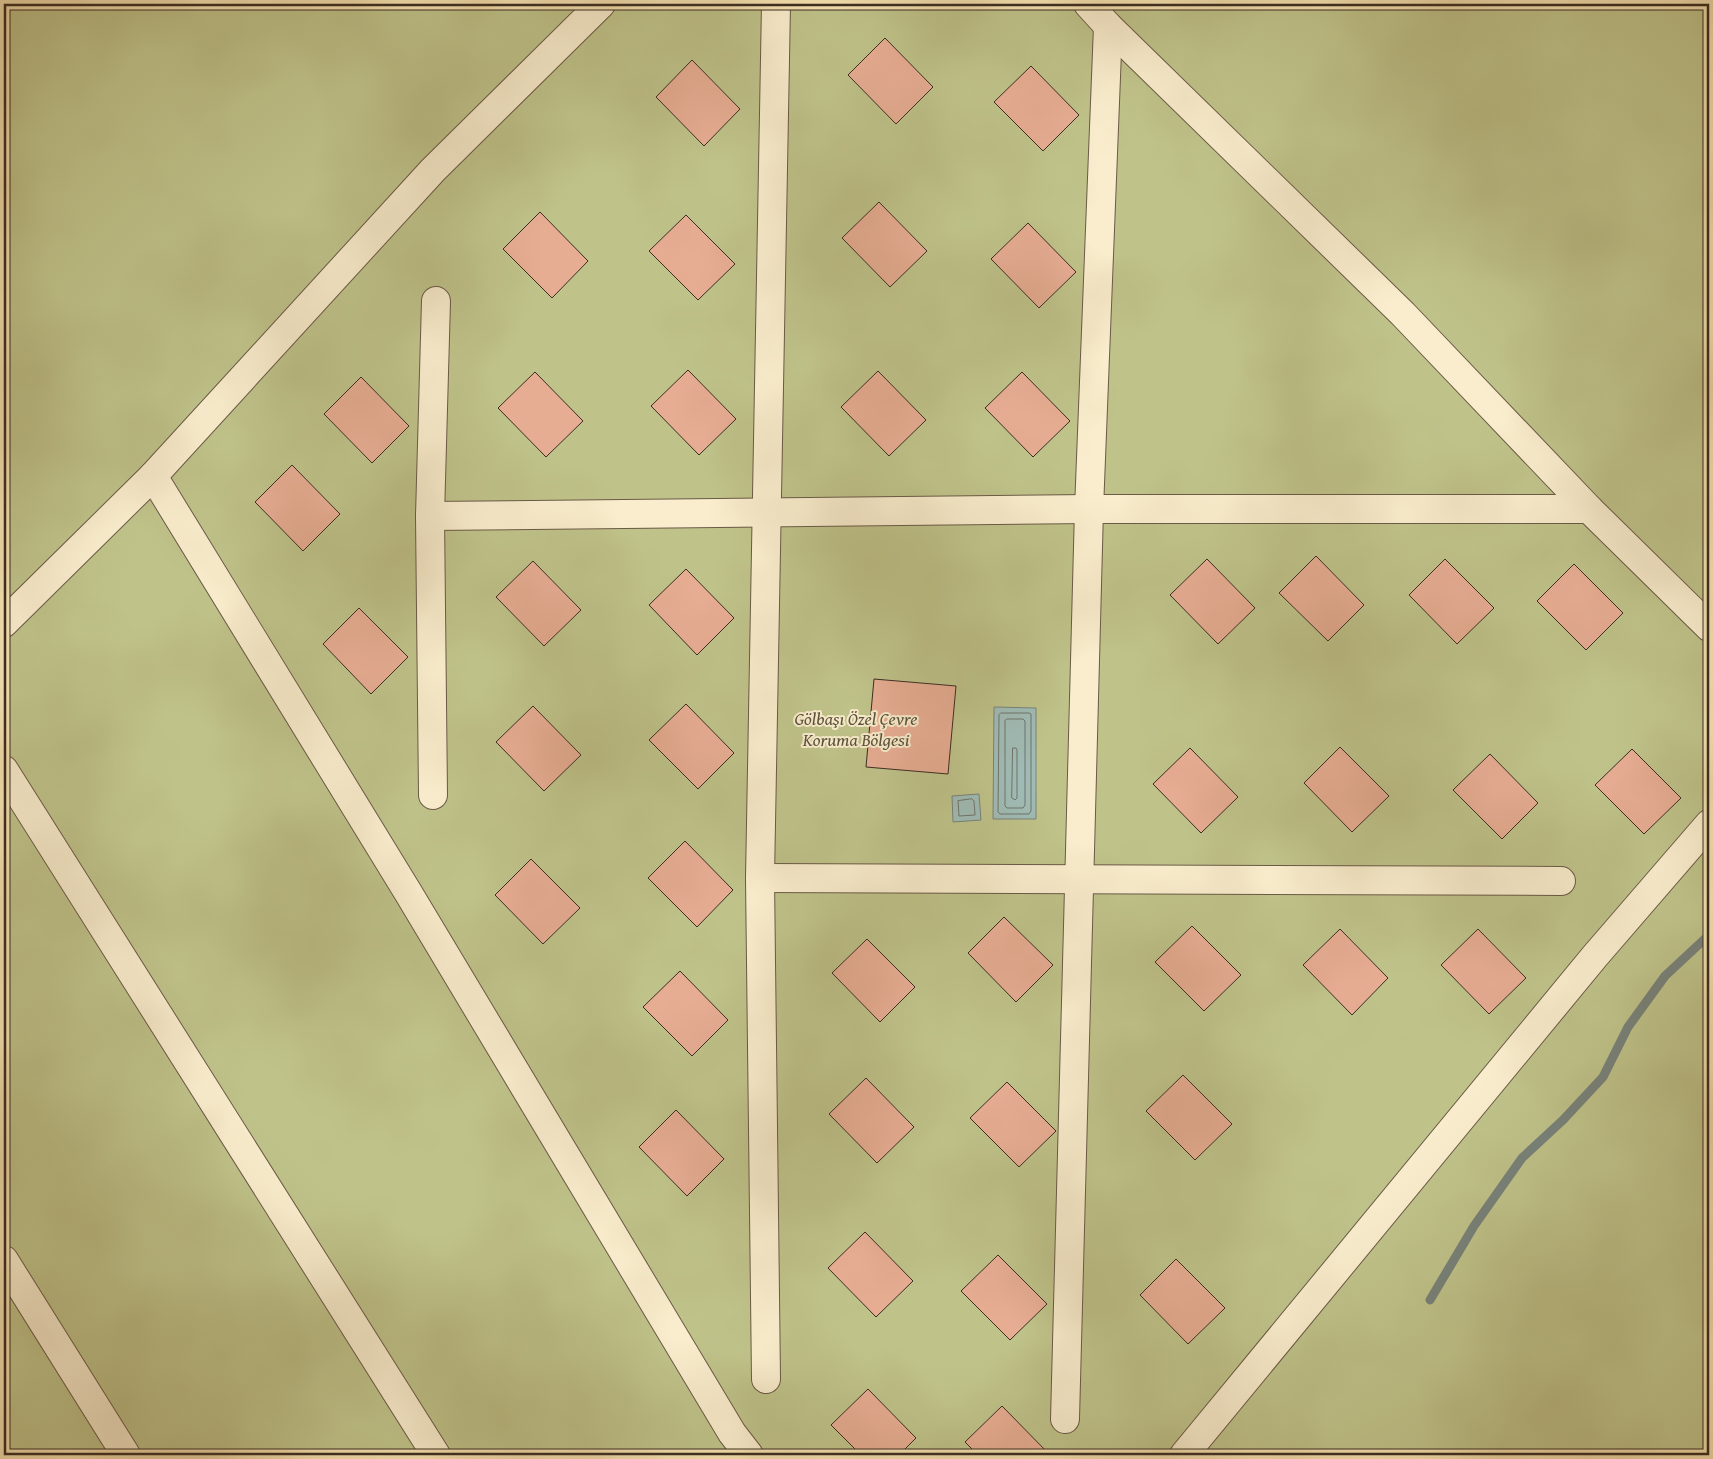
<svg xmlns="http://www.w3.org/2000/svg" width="1713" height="1459" font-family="'Gentium Book Plus',serif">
<rect width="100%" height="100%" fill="#f6e3b2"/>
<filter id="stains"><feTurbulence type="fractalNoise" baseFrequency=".004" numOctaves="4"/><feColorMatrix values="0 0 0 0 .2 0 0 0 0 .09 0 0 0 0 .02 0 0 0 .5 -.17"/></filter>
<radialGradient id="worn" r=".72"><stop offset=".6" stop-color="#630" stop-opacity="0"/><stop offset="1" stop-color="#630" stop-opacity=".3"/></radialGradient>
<rect fill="#bfc38a" stroke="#7d7856" x="4" y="4" width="1705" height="1451"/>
<g fill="#a0bcb6" stroke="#78837b">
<polygon points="994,707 1036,708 1036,819 993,819"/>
<polygon points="979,794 981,820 953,822 952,796"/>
</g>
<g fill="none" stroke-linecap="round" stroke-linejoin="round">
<g stroke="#6e746c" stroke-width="1">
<polygon points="1001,713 1029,713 1031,714 1031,811 1029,814 1000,814 998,812 999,715"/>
<polygon points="1007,719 1023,719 1025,721 1025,805 1023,808 1007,808 1005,806 1005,721"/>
<polygon points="1013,748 1016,748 1017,750 1017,798 1015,800 1012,798"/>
<polygon points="972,799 974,801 975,815 959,816 958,801"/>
</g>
<polyline stroke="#78837b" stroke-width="9" points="1430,1300 1474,1226 1522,1158 1563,1120 1603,1077 1628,1027 1665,976 1709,935"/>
</g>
<g fill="#e7ad93" stroke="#3b2d23">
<polygon points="885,38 933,87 896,124 848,75"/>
<polygon points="692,60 740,109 704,146 656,97"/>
<polygon points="1031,66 1079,115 1043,151 994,102"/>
<polygon points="879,202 927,251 890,287 842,238"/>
<polygon points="540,212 588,261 552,298 503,249"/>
<polygon points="686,215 735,264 698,300 649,251"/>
<polygon points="1028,223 1076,272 1039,308 991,259"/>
<polygon points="688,370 736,419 699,455 651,406"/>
<polygon points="878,371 926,420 889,456 841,407"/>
<polygon points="535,372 583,421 546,457 498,408"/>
<polygon points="1022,372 1070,421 1033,457 985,408"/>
<polygon points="361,377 409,426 372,463 324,414"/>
<polygon points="292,465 340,514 303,551 255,502"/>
<polygon points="1316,556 1364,605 1328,641 1279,593"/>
<polygon points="1207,559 1255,608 1218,644 1170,595"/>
<polygon points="1445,559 1494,608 1457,644 1409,595"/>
<polygon points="533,561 581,610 544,646 496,597"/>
<polygon points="1574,564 1623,613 1586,650 1537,601"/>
<polygon points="686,569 734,618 697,655 649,605"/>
<polygon points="359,608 408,657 371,694 323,644"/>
<polygon points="874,679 956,686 948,774 866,767"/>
<polygon points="686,704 734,753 698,789 649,740"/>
<polygon points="533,706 581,755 544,791 496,742"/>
<polygon points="1340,747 1389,796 1352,832 1304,783"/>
<polygon points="1190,748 1238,797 1201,833 1153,784"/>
<polygon points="1632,749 1681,798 1644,834 1595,785"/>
<polygon points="1490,754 1538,803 1502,839 1453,790"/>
<polygon points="685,841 733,890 697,927 648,878"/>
<polygon points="531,859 580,908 543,944 495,895"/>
<polygon points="1004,917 1053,965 1016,1002 968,953"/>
<polygon points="1192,926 1241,975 1204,1011 1155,962"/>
<polygon points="1340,929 1388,978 1352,1015 1303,965"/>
<polygon points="1478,929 1526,978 1489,1014 1441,965"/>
<polygon points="867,939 915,987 880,1022 832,973"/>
<polygon points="680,971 728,1020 692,1056 643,1007"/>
<polygon points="1183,1075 1232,1124 1195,1160 1146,1111"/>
<polygon points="866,1078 914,1127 877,1163 829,1114"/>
<polygon points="1007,1082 1056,1131 1019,1167 970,1118"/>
<polygon points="676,1110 724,1159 687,1196 639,1147"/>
<polygon points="865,1232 913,1281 876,1317 828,1268"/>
<polygon points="998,1255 1047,1304 1010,1340 961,1291"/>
<polygon points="1176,1259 1225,1308 1188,1344 1140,1295"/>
<polygon points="868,1389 916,1438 899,1455 861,1455 831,1425"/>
<polygon points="1002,1406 1050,1455 978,1455 965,1442"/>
</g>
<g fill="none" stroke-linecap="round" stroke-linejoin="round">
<defs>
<g id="minor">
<polyline points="1088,4 1108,26 1403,314 1589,509 1709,627"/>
<polyline points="153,476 409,894 732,1433 749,1455"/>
<polyline points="430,516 1089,509 1589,509"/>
<polyline points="4,623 153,476 433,170 601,4"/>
<polyline points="4,770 436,1455"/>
<polyline points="433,795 430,516 436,301"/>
<polyline points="760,878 1561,881"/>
<polyline points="4,1260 126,1455"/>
<polyline points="766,1379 760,878 776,4"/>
<polyline points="1065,1419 1089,509 1108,26"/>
<polyline points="1184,1455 1595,956 1709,824"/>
</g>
</defs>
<use href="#minor" stroke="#6a5a47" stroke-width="30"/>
<use href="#minor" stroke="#f9edcd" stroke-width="28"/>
</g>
<g text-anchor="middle" stroke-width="4" stroke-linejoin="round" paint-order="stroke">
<g font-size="18" font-style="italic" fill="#5c523d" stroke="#f9edcd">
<text x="856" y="725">Gölbaşı Özel Çevre<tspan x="856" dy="21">Koruma Bölgesi</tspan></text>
</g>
</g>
<rect width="1713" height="1459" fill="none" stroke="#f6e3b2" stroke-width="20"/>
<rect x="5" y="5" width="1703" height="1449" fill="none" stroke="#3b2d23" stroke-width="2.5"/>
<rect x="10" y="10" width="1693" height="1439" fill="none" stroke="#3b2d23"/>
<rect width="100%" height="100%" filter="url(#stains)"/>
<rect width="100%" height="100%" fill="url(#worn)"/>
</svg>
